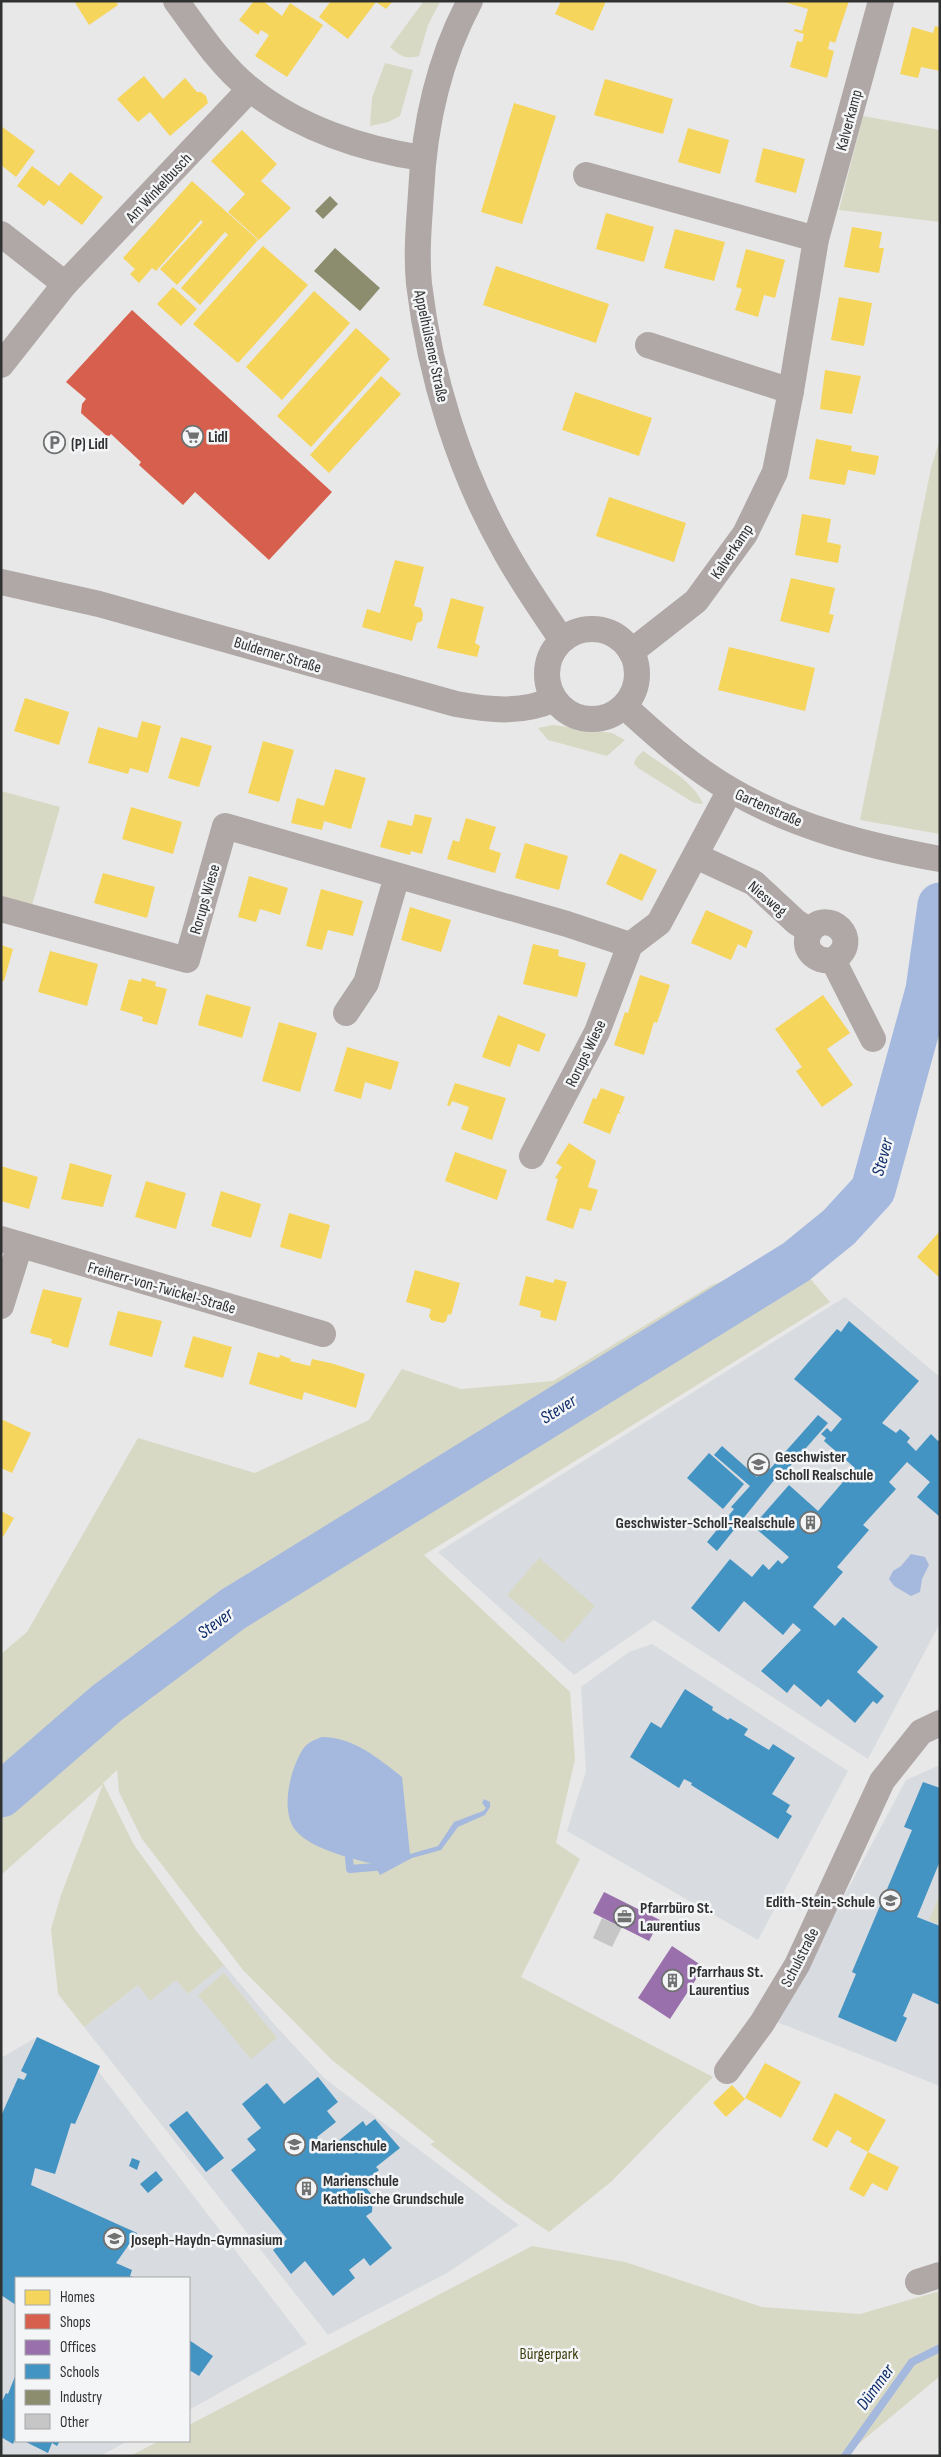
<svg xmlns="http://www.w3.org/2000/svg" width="941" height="2457" font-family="'Sofia Sans Condensed',sans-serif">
<rect width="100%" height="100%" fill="#e8e8e8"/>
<g fill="#d8dbdf">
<polygon points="845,1297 940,1377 940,1623 868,1759 654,1620 574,1675 438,1552"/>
<polygon points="652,1644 848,1771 758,1940 567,1831 586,1771 581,1687 629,1652"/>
<polygon points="940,1765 940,2086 777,2022 906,1780"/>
<polygon points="224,1965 274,2024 324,2078 519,2225 447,2273 328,2335 84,2027 138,1985 150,2000 176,1980 188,1994"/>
<polygon points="37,2037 100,2066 98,2071 307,2344 189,2410 189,2278 16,2278 16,2441 128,2441 100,2456 1,2456 1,2058"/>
</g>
<g fill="#d8d9c4">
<path d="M 424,1 L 440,2 L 428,25 L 419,56 C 406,60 399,55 390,47 Z"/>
<polygon points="385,63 413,70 400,116 388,122 370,126 372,98"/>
<polygon points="863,116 940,130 940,222 839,210"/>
<polygon points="940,439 940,834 860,820 931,468"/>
<polygon points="553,725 612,733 625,740 607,756 548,740 538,728"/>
<path d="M 643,751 C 662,765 694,781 703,804 L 694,803 L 638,768 L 634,764 L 636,758 Z"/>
<polygon points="1,791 60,807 32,905 1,897"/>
<polygon points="791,1256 830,1302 424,1555 570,1692 575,1759 556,1843 580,1859 521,1977 713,2077 612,2181 549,2232 506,2203 430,2144 435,2142 332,2060 243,1970 142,1839 119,1792 117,1770 103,1783 134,1845 197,1932 224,1965 188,1994 176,1980 150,2001 138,1985 84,2027 58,1994 51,1929 61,1895 103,1784 1,1875 1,1654 27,1632 138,1438 255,1473 369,1420 402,1369 461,1389 553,1381 712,1285"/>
<polygon points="539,1558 595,1606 563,1643 507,1595"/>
<polygon points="940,1894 940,1925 929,1920"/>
<polygon points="224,1973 277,2038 251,2059 198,1995"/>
<polygon points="532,2246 625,2262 762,2307 860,2314 940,2291 940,2376 844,2456 130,2456 159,2441 189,2441 189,2425"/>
</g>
<g fill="#a5b9de">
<polygon points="911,1554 925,1557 929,1565 922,1579 920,1592 911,1596 894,1586 889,1579 893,1571 901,1566"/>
<path d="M 322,1737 C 354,1737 379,1759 402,1777 L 410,1854 L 438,1846 L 454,1822 L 483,1811 L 486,1808 L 482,1803 L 484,1799 L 490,1802 L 490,1807 L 485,1815 L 458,1827 L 441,1850 L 412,1858 L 380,1875 L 374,1864 C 353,1859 312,1849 297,1832 C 279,1813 290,1769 303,1749 C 308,1742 314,1740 322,1737 Z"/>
</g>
<g fill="#f6d55c">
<polygon points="74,1 116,1 118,5 89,25"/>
<polygon points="254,1 263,1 282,16 290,3 323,25 287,77 255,56 269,35 261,30 258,35 239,20"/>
<polygon points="331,1 393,1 386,9 376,2 348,39 319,17"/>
<polygon points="561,1 606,1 593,31 555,14"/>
<polygon points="781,1 849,1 835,43 830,41 828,49 834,51 827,78 790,67 797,41 802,42 804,34 794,31 795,29 802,31 808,9"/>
<polygon points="935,26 939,27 940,71 921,67 918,78 900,74 912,27 933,33"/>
<polygon points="144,76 163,99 185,78 197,92 201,92 206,96 208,103 170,136 150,112 138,122 117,99"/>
<polygon points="605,79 673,99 663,134 594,115"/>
<polygon points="514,103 556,116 522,224 481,212"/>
<polygon points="1,126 35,151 16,177 1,165"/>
<polygon points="688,128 729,140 720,174 678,162"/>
<polygon points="242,130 277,164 261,181 291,208 259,240 228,212 245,194 211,161"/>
<polygon points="763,148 805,159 796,193 755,182"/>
<polygon points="32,166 59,186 70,172 103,197 82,225 49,200 44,206 17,186"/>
<polygon points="192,181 258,240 200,305 181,288 228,235 225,232 177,285 160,269 203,222 201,220 156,271 152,268 139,283 130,274 135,269 123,258"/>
<polygon points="606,213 654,227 644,262 596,249"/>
<polygon points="852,227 882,232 879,248 884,248 879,273 844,267"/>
<polygon points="675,229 725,242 714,281 664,268"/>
<polygon points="263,246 308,285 238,363 193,324"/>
<polygon points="746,249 785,260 775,298 764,295 758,317 735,310 742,289 736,287"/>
<polygon points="496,266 609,304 596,343 483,305"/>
<polygon points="173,287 197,309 181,326 157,304"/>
<polygon points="314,291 350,323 282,400 246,367"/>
<polygon points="839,297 872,303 864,346 831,340"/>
<polygon points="356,328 390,359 311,447 277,416"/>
<polygon points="825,370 861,376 852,414 820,409"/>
<polygon points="381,376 401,394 329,473 310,455"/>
<polygon points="575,392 652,418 639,456 562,430"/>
<polygon points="816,439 852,446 851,451 879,456 875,475 848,470 845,485 809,479"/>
<polygon points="609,497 686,523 674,562 596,536"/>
<polygon points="802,514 831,519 827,542 841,545 838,563 795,555"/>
<polygon points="395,560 424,567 414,606 421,608 423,614 422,621 417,623 412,641 362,627 367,609 380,613"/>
<polygon points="791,578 835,588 829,614 834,615 829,633 780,621"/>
<polygon points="451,598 484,607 475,643 480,646 477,657 437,648"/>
<polygon points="729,647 815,668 805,711 718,690"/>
<polygon points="25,698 69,712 59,745 14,731"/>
<polygon points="142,721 161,726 148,773 130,768 128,774 88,763 98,727 137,738"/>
<polygon points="181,737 212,746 199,787 168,778"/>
<polygon points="263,741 294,750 279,802 248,793"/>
<polygon points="335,769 366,778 351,829 324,821 322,830 291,823 297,798 324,806"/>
<polygon points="131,807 182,822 173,854 122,839"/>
<polygon points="415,814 432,818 422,854 411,851 410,855 380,847 388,820 412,826"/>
<polygon points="466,818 496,827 489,849 501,853 495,873 447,859 453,840 459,842"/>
<polygon points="525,843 568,856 559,890 515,878"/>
<polygon points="620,853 657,870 642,901 606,884"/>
<polygon points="103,873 155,887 147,918 94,903"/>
<polygon points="249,876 288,888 280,915 260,909 256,922 238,917"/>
<polygon points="321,889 363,901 353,936 328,930 322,950 306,946"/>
<polygon points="410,907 451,920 441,952 401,940"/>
<polygon points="706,910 753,931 746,948 738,944 731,960 691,943"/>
<polygon points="533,944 559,950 558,956 586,963 577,997 523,984"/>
<polygon points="1,945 13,949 4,981 1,981"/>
<polygon points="50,951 98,964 87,1006 38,992"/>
<polygon points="640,975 670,985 657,1023 654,1022 644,1055 614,1045 625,1012 628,1013"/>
<polygon points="142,978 156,982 155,986 167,989 157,1025 142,1021 143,1017 120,1010 129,979 141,982"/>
<polygon points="206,994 251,1007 242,1038 198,1025"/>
<polygon points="823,995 850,1033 827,1049 853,1085 822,1107 796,1071 802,1067 775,1029"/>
<polygon points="498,1015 546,1034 539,1052 518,1044 510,1067 482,1057"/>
<polygon points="279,1022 317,1033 300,1092 262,1081"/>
<polygon points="347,1047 399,1062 391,1090 365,1082 361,1099 334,1091"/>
<polygon points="455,1083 506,1098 492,1140 461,1129 469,1107 452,1101 450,1106 447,1105"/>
<polygon points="601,1088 625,1097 619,1112 622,1114 618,1113 610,1134 583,1123 593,1098 596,1099"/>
<polygon points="569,1143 596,1161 588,1187 598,1190 591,1211 580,1208 573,1229 546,1220 558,1179 555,1178 562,1167 556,1163"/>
<polygon points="455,1152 507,1170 497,1200 445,1181"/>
<polygon points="70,1163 112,1175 103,1207 61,1199"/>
<polygon points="1,1166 38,1177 29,1209 1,1201"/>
<polygon points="146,1181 186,1193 176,1229 135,1217"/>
<polygon points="221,1191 261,1204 251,1238 211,1226"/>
<polygon points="289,1213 330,1225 321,1259 280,1247"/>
<polygon points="940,1231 940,1278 917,1257"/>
<polygon points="415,1270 460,1283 451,1315 448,1314 446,1321 443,1323 431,1320 429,1316 431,1309 406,1302"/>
<polygon points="526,1276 553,1283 555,1279 567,1282 556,1321 540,1317 541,1311 519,1305"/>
<polygon points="43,1289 82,1298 68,1348 51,1343 52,1339 30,1333"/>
<polygon points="118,1311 162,1321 152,1357 109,1345"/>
<polygon points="193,1336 232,1347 223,1378 184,1367"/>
<polygon points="258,1352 279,1358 280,1355 291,1359 290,1361 310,1366 312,1359 334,1364 365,1374 356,1408 304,1392 302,1400 249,1384"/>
<polygon points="1,1419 31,1433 12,1473 1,1468"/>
<polygon points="1,1511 14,1518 3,1537 1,1535"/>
<polygon points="765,2063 801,2082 781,2118 745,2098"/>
<polygon points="732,2085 745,2099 726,2117 713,2103"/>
<polygon points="835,2093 886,2120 868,2152 850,2142 852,2138 837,2130 827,2148 812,2140"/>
<polygon points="868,2152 899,2167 887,2191 872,2183 864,2197 849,2189"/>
</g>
<polygon fill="#d6604d" points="132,310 332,492 269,560 195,492 183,505 139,465 141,462 111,434 108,437 81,413 82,404 86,399 66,382"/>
<g fill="#9970ab">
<polygon points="604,1892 660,1920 649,1941 593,1913"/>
<polygon points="672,1946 704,1967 670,2019 638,1998"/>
</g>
<g fill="#4393c3">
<polygon points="849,1321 919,1381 882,1423 896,1433 900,1429 905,1433 910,1438 907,1442 916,1451 931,1434 938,1441 940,1439 940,1517 917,1497 930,1482 907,1462 889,1482 896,1489 863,1525 869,1530 837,1567 843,1572 813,1607 835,1626 843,1617 878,1647 857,1672 884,1696 877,1704 873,1701 855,1723 828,1699 821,1707 794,1684 787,1693 761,1671 801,1630 793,1623 783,1635 744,1601 719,1632 691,1608 730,1559 752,1577 763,1564 769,1570 778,1560 782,1564 789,1557 753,1526 789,1485 818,1511 855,1468 824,1441 826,1438 821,1434 827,1428 831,1432 842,1419 794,1379 837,1329 841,1332"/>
<polygon points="818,1415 828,1423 777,1481 775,1479 717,1551 707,1542 734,1509 731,1507 750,1486 714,1455 722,1446 757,1477 767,1466 770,1469"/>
<polygon points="709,1453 744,1484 723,1509 687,1478"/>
<polygon points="685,1689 713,1707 712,1710 728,1720 730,1718 748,1729 744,1735 769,1750 773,1744 795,1758 772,1794 790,1805 786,1812 792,1816 778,1839 691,1785 692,1783 684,1779 679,1788 630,1757 651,1722 661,1728"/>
<polygon points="923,1782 940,1788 940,1861 917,1917 940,1926 940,2005 913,1993 903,2016 907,2018 896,2042 838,2017 856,1974 852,1972 912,1830 904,1827"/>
<polygon points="37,2037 100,2066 75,2124 71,2123 55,2174 35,2168 31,2185 137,2233 116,2263 132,2270 130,2276 136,2278 16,2278 16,2305 1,2295 1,2116 18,2078 24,2080 27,2074 21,2071"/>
<polygon points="318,2077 338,2102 327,2111 336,2122 317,2137 327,2150 363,2121 366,2126 375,2119 400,2148 376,2167 379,2170 362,2183 373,2196 372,2212 366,2216 392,2248 370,2266 364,2258 349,2270 355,2278 333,2296 305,2261 291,2274 273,2250 287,2239 231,2170 256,2150 247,2139 261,2128 242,2104 267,2083 284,2104"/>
<polygon points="187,2111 224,2158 206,2172 169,2125"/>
<polygon points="132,2158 140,2161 137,2170 129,2166"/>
<polygon points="156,2171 163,2180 148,2193 140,2184"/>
<polygon points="189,2340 213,2356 199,2376 191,2371 189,2374"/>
<polygon points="16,2374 16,2437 13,2444 1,2437 1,2403 6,2393 8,2394"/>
<polygon points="24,2441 60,2441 57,2446 52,2443 48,2453"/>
</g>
<g fill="#8c8c6e">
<polygon points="330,196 338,204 323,219 315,211"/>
<polygon points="335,248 380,288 360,311 314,271"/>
</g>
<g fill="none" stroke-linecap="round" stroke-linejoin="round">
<g stroke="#a5b9de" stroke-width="8">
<polyline points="349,1858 350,1869 386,1866"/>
<polyline points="845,2456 912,2362 940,2348"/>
</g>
<polyline stroke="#a5b9de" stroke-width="45" points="1,1795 107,1703 233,1609 796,1262 839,1227 873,1190 928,990 940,905"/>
</g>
<polygon fill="#c6c6c6" points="602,1918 622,1927 612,1947 593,1938"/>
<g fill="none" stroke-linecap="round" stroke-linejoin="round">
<g stroke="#b0a7a7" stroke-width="26">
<path d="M 176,1 C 199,32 220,65 250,89 C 298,128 362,149 422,158"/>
<path d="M 470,1 C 438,61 424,127 421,193 C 419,223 416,254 419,284 C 430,376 459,470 505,551 C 522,582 542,611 562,640"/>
<polyline points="586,175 816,239"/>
<polyline points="1,234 65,284"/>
<polyline points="648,345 791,391"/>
<polyline points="1,365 65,284 250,89"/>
<path d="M 1,582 L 99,604 L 456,704 C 490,710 522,714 554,699"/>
<circle cx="592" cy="674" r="45"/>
<polyline points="631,652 696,601 745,534 775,472 791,391 816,239 881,1"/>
<path d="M 624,706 C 657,736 692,768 731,790 C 794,827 868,846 940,859"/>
<path d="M 696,856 L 754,883 L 796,922 L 810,931 C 800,949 816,963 833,960 L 873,1039"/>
<polyline points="1,909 187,960 225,826 567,924 630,945"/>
<path d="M 810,931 C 827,906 865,940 833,960"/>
<polyline points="346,1013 366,983 397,876"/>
<polyline points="532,1156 597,1032 630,945 659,923 730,790"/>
<polyline points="1,1239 323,1334"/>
<polyline points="1,1306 20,1245"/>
<polyline points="727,2071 762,2023 797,1965 882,1781 921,1732 940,1723"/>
<polyline points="918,2282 940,2275"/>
</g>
</g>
<defs>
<symbol id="supermarket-ring" viewBox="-11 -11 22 22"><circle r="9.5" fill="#f4f5f7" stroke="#707171" stroke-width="1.5"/><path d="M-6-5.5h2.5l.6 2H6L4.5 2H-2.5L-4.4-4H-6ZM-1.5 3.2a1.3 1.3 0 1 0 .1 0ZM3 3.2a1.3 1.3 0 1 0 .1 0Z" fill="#707171"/></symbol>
<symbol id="parking-ring" viewBox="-11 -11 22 22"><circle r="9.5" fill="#f4f5f7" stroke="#707171" stroke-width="1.5"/><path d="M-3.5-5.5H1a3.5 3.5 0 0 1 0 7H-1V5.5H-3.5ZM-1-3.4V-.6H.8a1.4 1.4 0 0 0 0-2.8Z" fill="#707171"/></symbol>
<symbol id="school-ring" viewBox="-11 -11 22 22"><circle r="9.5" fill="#f4f5f7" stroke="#707171" stroke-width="1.5"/><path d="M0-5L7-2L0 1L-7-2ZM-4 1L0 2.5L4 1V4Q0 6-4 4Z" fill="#707171"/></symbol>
<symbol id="building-ring" viewBox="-11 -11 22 22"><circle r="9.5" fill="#f4f5f7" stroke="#707171" stroke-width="1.5"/><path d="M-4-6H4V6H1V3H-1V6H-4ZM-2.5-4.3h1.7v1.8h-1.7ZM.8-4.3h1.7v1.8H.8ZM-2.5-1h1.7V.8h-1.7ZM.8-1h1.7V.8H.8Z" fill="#707171"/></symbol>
<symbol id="office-ring" viewBox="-11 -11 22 22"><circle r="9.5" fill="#f4f5f7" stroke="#707171" stroke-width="1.5"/><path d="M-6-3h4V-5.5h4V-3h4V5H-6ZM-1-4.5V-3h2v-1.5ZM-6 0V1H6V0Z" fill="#707171"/></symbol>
</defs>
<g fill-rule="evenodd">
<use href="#supermarket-ring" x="180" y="424" width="25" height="25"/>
<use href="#parking-ring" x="42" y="430" width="25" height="25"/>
<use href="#school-ring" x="746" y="1452" width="25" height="25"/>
<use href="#building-ring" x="798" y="1510" width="25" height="25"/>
<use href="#school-ring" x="878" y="1888" width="25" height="25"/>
<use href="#office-ring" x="612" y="1904" width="25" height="25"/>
<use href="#building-ring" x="660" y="1968" width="25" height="25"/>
<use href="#school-ring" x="282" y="2132" width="25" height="25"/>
<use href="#building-ring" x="294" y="2176" width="25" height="25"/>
<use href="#school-ring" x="102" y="2226" width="25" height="25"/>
</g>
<g text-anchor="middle" stroke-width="5" stroke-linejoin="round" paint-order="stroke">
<g font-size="16" fill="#303131" stroke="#f4f5f7">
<text transform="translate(848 120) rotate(-75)" y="6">Kalverkamp</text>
<text transform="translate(158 187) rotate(-47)" y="6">Am Winkelbusch</text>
<text transform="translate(432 346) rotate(78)" y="6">Appelhülsener Straße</text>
<text transform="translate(731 551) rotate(-56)" y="6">Kalverkamp</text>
<text transform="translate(278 654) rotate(17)" y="6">Bulderner Straße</text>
<text transform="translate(769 807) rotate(24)" y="6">Gartenstraße</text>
<text transform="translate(768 898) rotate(40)" y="6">Niesweg</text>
<text transform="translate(204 899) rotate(-74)" y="6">Rorups Wiese</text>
<text transform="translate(585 1053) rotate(-64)" y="6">Rorups Wiese</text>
<text transform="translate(162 1287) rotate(16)" y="6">Freiherr-von-Twickel-Straße</text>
<text transform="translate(799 1957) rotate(-63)" y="6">Schulstraße</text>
</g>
<g font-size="16" font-weight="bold" fill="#303131" stroke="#f4f5f7" text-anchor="start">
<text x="208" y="442">Lidl</text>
<text x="71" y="449">(P) Lidl</text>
<text x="775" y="1462">Geschwister<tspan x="775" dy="18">Scholl Realschule</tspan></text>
<text x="795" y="1528" text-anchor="end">Geschwister-Scholl-Realschule</text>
<text x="875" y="1907" text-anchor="end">Edith-Stein-Schule</text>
<text x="640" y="1913">Pfarrbüro St.<tspan x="640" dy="18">Laurentius</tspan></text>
<text x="689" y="1977">Pfarrhaus St.<tspan x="689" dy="18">Laurentius</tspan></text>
<text x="311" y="2151">Marienschule</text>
<text x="323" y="2186">Marienschule<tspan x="323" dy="18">Katholische Grundschule</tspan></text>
<text x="131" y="2245">Joseph-Haydn-Gymnasium</text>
</g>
<g font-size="16" fill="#404110" stroke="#f4f5f7">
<text x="549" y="2359">Bürgerpark</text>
</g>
<g font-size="18" font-style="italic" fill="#0e2c6a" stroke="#f4f5f7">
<text transform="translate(882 1157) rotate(-75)" y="6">Stever</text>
<text transform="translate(558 1409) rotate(-32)" y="6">Stever</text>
<text transform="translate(215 1623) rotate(-36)" y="6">Stever</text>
<text transform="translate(875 2387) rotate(-54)" y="6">Dümmer</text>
</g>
</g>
<rect width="941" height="2457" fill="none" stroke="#303131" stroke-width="5"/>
<rect x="15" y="2277" width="175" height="165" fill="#f4f5f7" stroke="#a6a7a8"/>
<rect x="25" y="2290" width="25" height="15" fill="#f6d55c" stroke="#a6a7a8"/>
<text x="60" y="2302" font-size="15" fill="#303131">Homes</text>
<rect x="25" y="2314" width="25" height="15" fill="#d6604d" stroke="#a6a7a8"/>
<text x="60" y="2327" font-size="15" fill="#303131">Shops</text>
<rect x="25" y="2340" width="25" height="15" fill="#9970ab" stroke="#a6a7a8"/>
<text x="60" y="2352" font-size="15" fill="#303131">Offices</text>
<rect x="25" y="2364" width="25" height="15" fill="#4393c3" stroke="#a6a7a8"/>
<text x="60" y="2377" font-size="15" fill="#303131">Schools</text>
<rect x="25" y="2390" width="25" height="15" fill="#8c8c6e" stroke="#a6a7a8"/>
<text x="60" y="2402" font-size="15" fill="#303131">Industry</text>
<rect x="25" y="2414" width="25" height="15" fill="#c6c6c6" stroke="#a6a7a8"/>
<text x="60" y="2427" font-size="15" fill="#303131">Other</text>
</svg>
